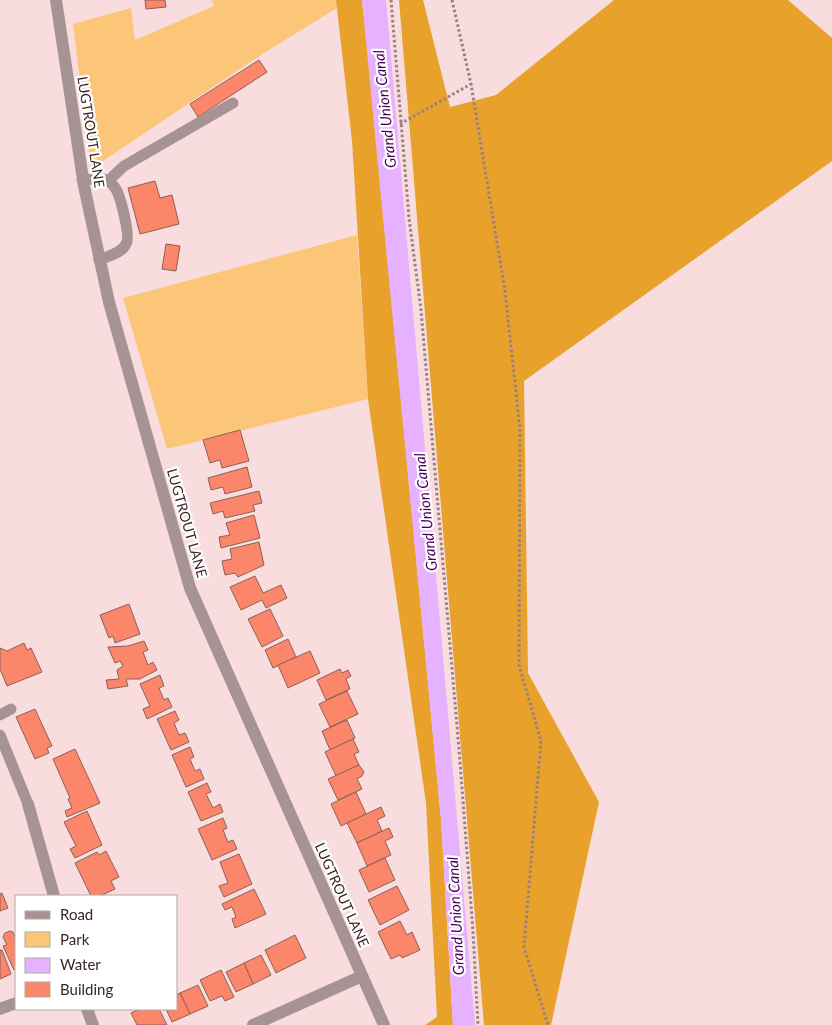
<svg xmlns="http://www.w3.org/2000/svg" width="832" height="1025" font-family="Lato,sans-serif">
<rect width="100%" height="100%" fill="#f9dcdd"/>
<g fill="#fcc679">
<polygon points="212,0 336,0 337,8 264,53 91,169 73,24 131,8 135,40 214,6"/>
<polygon points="357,235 368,399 167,449 123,298"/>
</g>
<g fill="#e8a22b">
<polygon points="336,0 362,0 368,51 441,819 453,1025 425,1025 437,1017 426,803 368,399 352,141"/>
<polygon points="399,0 423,0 450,107 496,95 614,0 788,0 832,38 832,161 524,381 528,673 599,802 551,1025 484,1025"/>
</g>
<polygon fill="#e6b1fe" points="362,0 386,0 475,1025 453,1025 441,819"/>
<g fill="#fb8669" stroke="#8a6258">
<polygon points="145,0 165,0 166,7 146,9"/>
<polygon points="259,60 267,72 198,117 190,104"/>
<polygon points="155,181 160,198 172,195 179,224 140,234 128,188"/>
<polygon points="166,244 180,246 176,271 162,269"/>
<polygon points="240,430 249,461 222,468 220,460 210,463 203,440"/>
<polygon points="247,467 252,487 225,494 223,487 211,490 208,478"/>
<polygon points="259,491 262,503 253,505 255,511 225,518 223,511 213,514 210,503"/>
<polygon points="254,515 260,538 221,548 219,537 230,535 226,523"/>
<polygon points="259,542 264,565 238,577 235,573 225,575 222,561 232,559 230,549"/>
<polygon points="255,576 263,593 281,585 287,598 266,608 262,600 241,610 230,587"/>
<polygon points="129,604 140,634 115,643 113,636 109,638 100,615"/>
<polygon points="270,609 283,636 262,647 248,619"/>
<polygon points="288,639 296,657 273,668 265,650"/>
<polygon points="144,641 148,650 143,652 148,665 153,662 157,670 140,679 126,679 128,686 108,689 106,680 119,679 117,670 123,666 120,661 115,663 108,647 128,646"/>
<polygon points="24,643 27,650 31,648 42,672 7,686 0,669 0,648 7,651"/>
<polygon points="310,651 320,673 288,688 278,665"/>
<polygon points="340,669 342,673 348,670 351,676 346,679 350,689 326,700 317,680"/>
<polygon points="160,675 164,686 159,688 164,700 168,698 172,707 147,719 143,709 150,706 140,684"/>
<polygon points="347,691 358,714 330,727 319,704"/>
<polygon points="35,709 52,746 47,748 49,753 35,759 16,717"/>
<polygon points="175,711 179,720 174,723 179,735 185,733 189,742 171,750 157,719"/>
<polygon points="347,720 355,738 330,750 322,731"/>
<polygon points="353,739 359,752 354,754 359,765 336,776 325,752"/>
<polygon points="190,747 194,757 190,759 195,771 200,769 204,779 186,787 172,755"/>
<polygon points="75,749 100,803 67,817 65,811 72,808 68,799 70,798 53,759"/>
<polygon points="359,765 364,772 362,776 357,779 362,789 338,800 328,779"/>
<polygon points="207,783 211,792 206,794 213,808 220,804 223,812 201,821 188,792"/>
<polygon points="356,792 366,814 341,826 331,804"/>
<polygon points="381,807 385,816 377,820 382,831 357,843 347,823"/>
<polygon points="87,811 102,845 75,858 70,849 76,846 64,822"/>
<polygon points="223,818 227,828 223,830 228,842 233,840 237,849 212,860 198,829"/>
<polygon points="389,828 393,837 385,841 391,855 367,866 357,843"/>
<polygon points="106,851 119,877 111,881 115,889 100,896 91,896 75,863 97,852 99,855"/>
<polygon points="239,854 252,884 224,897 219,886 228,883 220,862"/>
<polygon points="385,858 395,880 369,892 359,870"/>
<polygon points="397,886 409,910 380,925 368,900"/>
<polygon points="254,889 266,914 235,928 232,919 236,917 232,907 225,910 222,904"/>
<polygon points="2,893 8,908 0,911 0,894"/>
<polygon points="400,921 407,935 412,932 420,950 402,958 400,955 391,959 378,932"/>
<polygon points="10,931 13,932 16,940 16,969 14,970 3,946 7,945 3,937 5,933"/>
<polygon points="295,935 306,958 276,973 265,950"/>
<polygon points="0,950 2,950 11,974 0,979"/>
<polygon points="261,955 271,975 253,984 244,963"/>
<polygon points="244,963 253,984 236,992 226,972"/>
<polygon points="221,970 234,997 225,1001 222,996 210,1001 200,980"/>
<polygon points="198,985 208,1006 190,1014 180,993"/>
<polygon points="180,993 190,1014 172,1022 166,1009 176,1009 176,995"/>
<polygon points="140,1009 159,1009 167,1025 137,1025 131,1013"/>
</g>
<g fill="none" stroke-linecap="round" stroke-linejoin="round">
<g stroke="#978081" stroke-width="3" stroke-dasharray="2.5 2.5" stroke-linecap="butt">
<polyline points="391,0 409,218 421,310 459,749 473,931 478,1025"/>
<polyline points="452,0 471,84 505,291 520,430 519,665 541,741 524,947 548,1025"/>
<polyline points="400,124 471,84"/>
</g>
<g stroke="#a79394" stroke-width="11">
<path d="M 82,180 C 89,180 100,177 106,180 C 110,182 115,187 117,191 C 121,200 131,237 126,244 C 122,253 108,256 99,260"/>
<polyline points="108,181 124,166 233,103"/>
<polyline points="0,715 11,709"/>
<polyline points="0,735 28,804"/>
</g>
<g stroke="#a79394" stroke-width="12">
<polyline points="28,804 54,896"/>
<polyline points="0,1009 16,1003"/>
<polyline points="87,1009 93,1025"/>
<polyline points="253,1025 362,976"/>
</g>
<polyline stroke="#a79394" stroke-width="12" points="56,0 84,186 109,302 190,588 384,1025"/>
</g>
<g text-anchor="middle" stroke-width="4.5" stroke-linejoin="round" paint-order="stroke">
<g font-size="14" fill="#392728" stroke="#fff">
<text transform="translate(91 132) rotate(81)" y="5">LUGTROUT LANE</text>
<text transform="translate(187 523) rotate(74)" y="5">LUGTROUT LANE</text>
<text transform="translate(342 895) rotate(66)" y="5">LUGTROUT LANE</text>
</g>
<g font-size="15" font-style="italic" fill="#45015b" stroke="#fff">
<text transform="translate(385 109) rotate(-96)" y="5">Grand Union Canal</text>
<text transform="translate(426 512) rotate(-96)" y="5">Grand Union Canal</text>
<text transform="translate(456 916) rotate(-93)" y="5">Grand Union Canal</text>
</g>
</g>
<rect x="15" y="895" width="162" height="115" fill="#ffffff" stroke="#b0a9a9"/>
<rect x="25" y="911" width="25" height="8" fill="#a79394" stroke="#b0a9a9"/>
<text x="60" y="920" font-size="15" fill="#392728">Road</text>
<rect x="25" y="932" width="25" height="15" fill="#fcc679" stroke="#b0a9a9"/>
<text x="60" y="945" font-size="15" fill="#392728">Park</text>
<rect x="25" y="958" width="25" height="15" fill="#e6b1fe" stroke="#b0a9a9"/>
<text x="60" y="970" font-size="15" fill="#392728">Water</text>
<rect x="25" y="982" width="25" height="15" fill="#fb8669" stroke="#b0a9a9"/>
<text x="60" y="995" font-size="15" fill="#392728">Building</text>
</svg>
